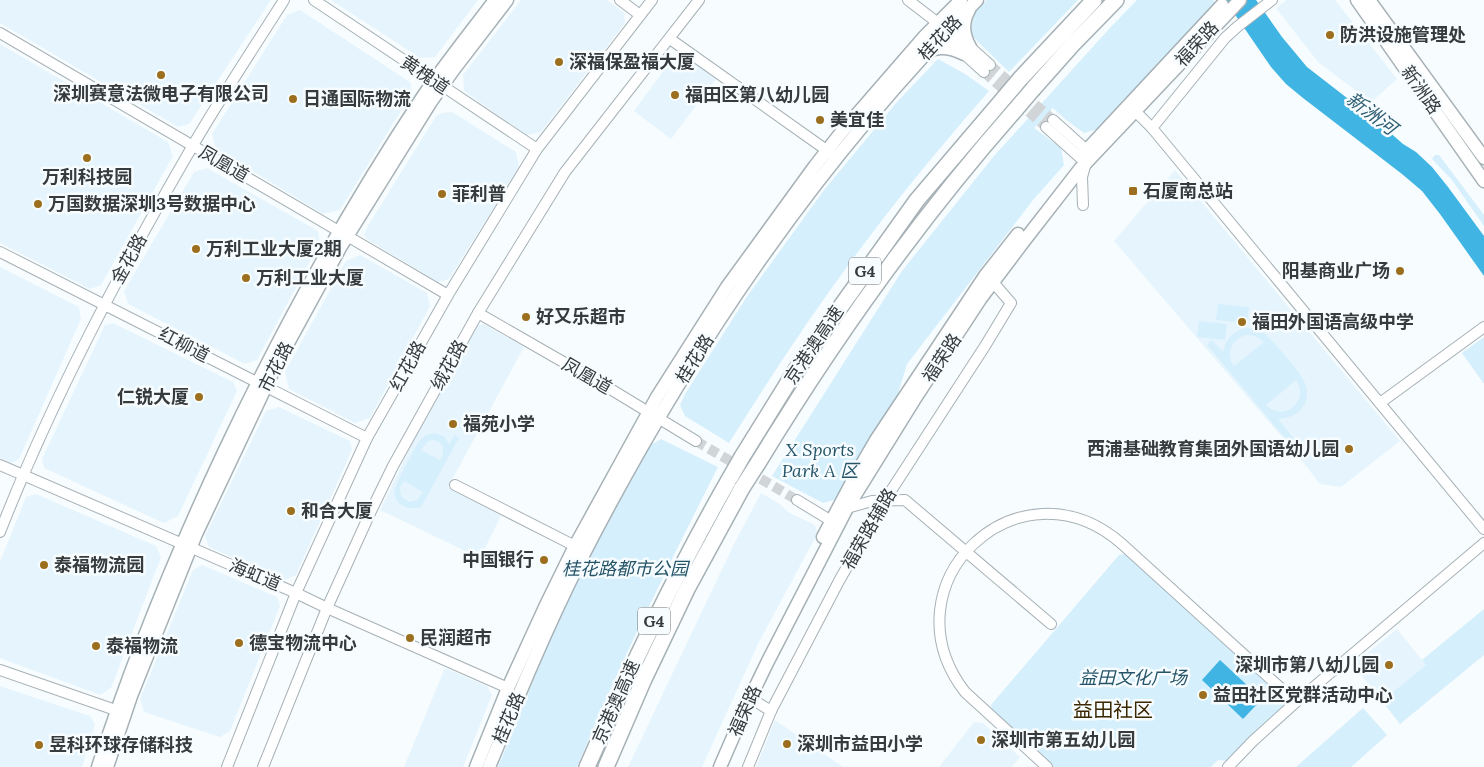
<svg xmlns="http://www.w3.org/2000/svg" width="1484" height="767" font-family="Lora,'Noto Sans SC',serif">
<rect width="100%" height="100%" fill="#f7fcfe"/>
<g fill="#e6f5fd">
<polygon points="0,0 271,0 189,124 178,127 0,23"/>
<polygon points="331,0 478,0 435,57 420,58"/>
<polygon points="521,0 607,0 624,13 625,23 541,132 526,135 464,91 463,75"/>
<polygon points="1287,0 1335,0 1397,79 1371,102 1318,62 1276,8"/>
<polygon points="300,10 410,82 412,93 340,210 323,214 216,149 212,134 287,15"/>
<polygon points="0,44 168,142 173,156 101,285 90,289 0,243"/>
<polygon points="682,54 716,79 671,139 634,111 675,55"/>
<polygon points="452,112 516,152 519,167 449,279 438,282 368,240 364,235 366,229 436,116 442,113"/>
<polygon points="207,168 318,231 320,243 257,360 245,364 128,304 124,291 194,172"/>
<polygon points="1175,170 1400,441 1341,487 1320,484 1299,457 1114,241"/>
<polygon points="360,255 427,293 430,306 370,418 355,423 289,389 285,372 346,261"/>
<polygon points="0,267 79,307 81,319 19,459 11,463 0,458"/>
<polygon points="113,323 233,382 237,391 178,516 164,523 44,468 42,459 105,325"/>
<polygon points="484,324 524,347 448,487 501,516 480,558 380,510 412,444 476,326"/>
<polygon points="279,407 350,441 352,450 296,575 285,580 209,547 205,536 266,411"/>
<polygon points="761,493 780,504 788,512 815,525 817,531 815,538 758,644 702,767 628,767 734,544"/>
<polygon points="36,494 156,546 161,557 111,688 100,695 0,658 0,562 26,497"/>
<polygon points="202,565 277,597 280,606 230,731 220,737 144,712 140,699 193,570"/>
<polygon points="1397,629 1426,665 1382,701 1353,665"/>
<polygon points="445,668 487,686 492,695 463,767 404,767"/>
<polygon points="0,686 90,716 95,725 82,767 0,767"/>
<polygon points="775,720 843,767 756,767"/>
<polygon points="974,722 983,723 1020,757 1012,767 939,767"/>
</g>
<g fill="#d5effc" fill-rule="evenodd">
<polygon points="987,0 1078,0 1009,72 970,34 975,11"/>
<polygon points="1137,0 1213,0 1215,2 1101,128 1084,133 1065,119 1053,108 1034,128 1061,148 1064,165 1033,200 907,364 897,397 834,500 823,503 772,476 902,271 994,156 1109,29"/>
<path d="M 938,59 L 965,74 L 989,91 C 949,137 910,183 873,232 C 821,300 774,371 729,443 L 685,416 L 680,405 L 685,394 L 746,298 L 824,190 L 897,102 Z"/>
<polygon points="1435,155 1439,155 1484,215 1484,226 1452,180 1432,159"/>
<polygon points="1218,304 1249,307 1247,323 1216,320"/>
<polygon points="1199,321 1227,324 1225,340 1197,337"/>
<path d="M 1247,328 L 1259,330 L 1264,333 C 1274,342 1303,374 1306,386 C 1308,394 1307,402 1302,408 C 1296,416 1287,418 1278,419 L 1300,446 L 1295,450 L 1207,345 L 1212,340 L 1223,352 C 1225,339 1233,331 1247,328 ZM 1247,335 L 1256,336 L 1264,342 L 1234,366 C 1225,353 1232,338 1247,335 ZM 1296,380 C 1310,401 1284,423 1266,405 Z"/>
<polygon points="1484,337 1484,384 1462,353"/>
<path d="M 435,433 L 445,437 L 449,444 L 455,435 L 459,438 L 421,507 C 410,511 395,506 394,492 C 394,487 416,444 421,439 C 425,435 429,434 435,433 ZM 432,440 C 444,441 446,451 440,460 L 421,450 L 427,442 ZM 404,481 L 423,492 L 417,500 L 409,502 L 401,496 L 400,487 Z"/>
<path d="M 661,439 L 718,467 C 668,566 619,665 577,767 L 498,767 L 551,637 L 591,552 L 649,446 Z"/>
<polygon points="1129,553 1286,696 1287,708 1230,761 1218,760 1211,767 1049,767 993,716 991,705 1119,555"/>
<polygon points="1484,609 1484,655 1400,724 1382,701 1426,665 1422,660"/>
<polygon points="1363,708 1387,735 1351,767 1296,767"/>
</g>
<g fill="#40b5e3">
<polygon points="1225,0 1256,0 1282,37 1307,67 1378,122 1403,144 1416,152 1432,167 1448,187 1484,236 1484,276 1440,214 1422,191 1402,174 1303,98 1286,84 1271,67"/>
<polygon points="1220,660 1262,699 1243,719 1202,680"/>
</g>
<g fill="none" stroke-linecap="round" stroke-linejoin="round">
<g stroke="#d1d5d7" stroke-width="10" stroke-dasharray="10 5" stroke-linecap="butt">
<polyline points="990,65 1053,120"/>
<polyline points="984,72 1046,127"/>
<polyline points="696,441 797,500"/>
</g>
<defs>
<g id="minor">
<polyline points="314,0 537,149"/>
<polyline points="620,0 640,15"/>
<polyline points="908,0 938,23 949,28 990,65"/>
<polyline points="940,29 943,35 984,72"/>
<polyline points="0,33 448,295"/>
<polyline points="670,39 832,154"/>
<polyline points="1135,111 1152,128 1484,529"/>
<polyline points="1053,120 1092,155"/>
<polyline points="1046,127 1086,163 1082,177 1083,205"/>
<polyline points="1152,128 1225,38 1237,27 1272,0"/>
<polyline points="0,252 367,438"/>
<polyline points="478,313 612,390 696,441"/>
<polyline points="1380,403 1484,327"/>
<polyline points="0,465 296,593 327,608 508,688"/>
<polyline points="455,485 575,546"/>
<polyline points="797,500 838,525"/>
<polyline points="847,508 872,501 905,500 1051,624"/>
<path d="M 0,532 C 52,399 120,271 192,147 C 221,97 253,49 284,0"/>
<polyline points="0,670 124,713"/>
<polyline points="750,698 771,711"/>
<polyline points="227,767 296,593 367,438 448,295 537,149 652,0"/>
<polyline points="263,767 327,608 371,511 393,466 478,313 565,172 699,0"/>
<polyline points="748,767 771,711 839,581 885,500 985,346 1011,303 992,281"/>
<path d="M 1047,767 L 965,692 C 882,584 1019,454 1122,544 L 1296,702"/>
<polyline points="1228,767 1253,741 1296,702 1484,543"/>
</g>
<g id="major">
<polyline points="1357,0 1484,181"/>
<polyline points="1369,0 1484,158"/>
<path d="M 969,10 C 962,22 963,35 970,47"/>
<path d="M 927,52 C 939,45 952,48 964,54"/>
<polyline points="1084,153 1222,5"/>
<polyline points="823,537 858,471 876,440 985,276 1018,234"/>
<path d="M 98,767 C 133,659 176,554 224,452 C 282,329 347,211 422,98 C 445,64 471,32 495,0"/>
<polyline points="107,767 131,696 196,534 275,367 341,246 430,103 454,69 507,0"/>
<polyline points="476,767 508,688 546,605 575,546 657,397 727,287 815,166 840,134 925,36 961,0"/>
<path d="M 489,767 C 517,699 545,631 578,565 C 684,357 812,166 977,0"/>
<polyline points="720,767 750,698 768,661 847,508 914,400 981,298 1024,241 1080,169 1240,0"/>
</g>
<g id="highway">
<polyline points="1020,79 1094,0"/>
<polyline points="1033,89 1072,45 1116,0"/>
<polyline points="742,457 799,365 917,200 1004,98"/>
<path d="M 758,463 C 834,338 919,219 1016,109"/>
<path d="M 587,767 C 630,669 676,572 730,478"/>
<polyline points="606,767 644,679 687,589 742,488"/>
</g>
</defs>
<use href="#minor" stroke="#a6b1b6" stroke-width="12"/>
<use href="#major" stroke="#a6b1b6" stroke-width="15"/>
<use href="#highway" stroke="#a6b1b6" stroke-width="18"/>
<use href="#minor" stroke="#fff" stroke-width="10"/>
<use href="#major" stroke="#fff" stroke-width="12"/>
<use href="#highway" stroke="#fff" stroke-width="15"/>
<defs>
<g id="highway-bridge">
<polyline points="1004,98 1020,79"/>
<polyline points="1016,109 1033,89"/>
<polyline points="730,478 742,457"/>
<polyline points="742,488 758,463"/>
</g>
</defs>
<use href="#highway-bridge" stroke="#a6b1b6" stroke-width="18" stroke-linecap="butt"/>
<use href="#highway-bridge" stroke="#fff" stroke-width="15"/>
</g>
<g fill="#9b6f1e" stroke="#f7fcfe" stroke-width="2">
<circle cx="1330" cy="35" r="5"/>
<circle cx="559" cy="62" r="5"/>
<circle cx="161" cy="75" r="5"/>
<circle cx="675" cy="95" r="5"/>
<circle cx="293" cy="99" r="5"/>
<circle cx="820" cy="120" r="5"/>
<circle cx="87" cy="158" r="5"/>
<rect x="1128" y="186" width="10" height="10" rx="2.5"/>
<circle cx="442" cy="194" r="5"/>
<circle cx="38" cy="204" r="5"/>
<circle cx="196" cy="249" r="5"/>
<circle cx="1400" cy="271" r="5"/>
<circle cx="246" cy="278" r="5"/>
<circle cx="526" cy="317" r="5"/>
<circle cx="1242" cy="322" r="5"/>
<circle cx="199" cy="397" r="5"/>
<circle cx="453" cy="424" r="5"/>
<circle cx="1349" cy="449" r="5"/>
<circle cx="291" cy="511" r="5"/>
<circle cx="544" cy="560" r="5"/>
<circle cx="44" cy="565" r="5"/>
<circle cx="410" cy="638" r="5"/>
<circle cx="239" cy="643" r="5"/>
<circle cx="96" cy="646" r="5"/>
<circle cx="1389" cy="665" r="5"/>
<circle cx="1203" cy="695" r="5"/>
<circle cx="981" cy="740" r="5"/>
<circle cx="787" cy="744" r="5"/>
<circle cx="39" cy="745" r="5"/>
</g>
<g text-anchor="middle" stroke-width="5" stroke-linejoin="round" paint-order="stroke">
<g fill="#f7fcfe" stroke="#717577" stroke-width="1">
<rect x="849" y="257.5" width="32" height="27" rx="4"/>
<rect x="638" y="607.5" width="32" height="27" rx="4"/>
</g>
<g font-size="16" font-weight="bold" fill="#373b3d">
<text x="865" y="277">G4</text>
<text x="654" y="627">G4</text>
</g>
<g font-size="18" font-weight="bold" fill="#373b3d" stroke="#f7fcfe" text-anchor="start">
<text x="1340" y="41">防洪设施管理处</text>
<text x="569" y="68">深福保盈福大厦</text>
<text x="161" y="100" text-anchor="middle">深圳赛意法微电子有限公司</text>
<text x="685" y="101">福田区第八幼儿园</text>
<text x="303" y="105">日通国际物流</text>
<text x="830" y="126">美宜佳</text>
<text x="87" y="183" text-anchor="middle">万利科技园</text>
<text x="1143" y="197">石厦南总站</text>
<text x="452" y="200">菲利普</text>
<text x="48" y="210">万国数据深圳3号数据中心</text>
<text x="206" y="255">万利工业大厦2期</text>
<text x="1390" y="277" text-anchor="end">阳基商业广场</text>
<text x="256" y="284">万利工业大厦</text>
<text x="536" y="323">好又乐超市</text>
<text x="1252" y="328">福田外国语高级中学</text>
<text x="189" y="403" text-anchor="end">仁锐大厦</text>
<text x="463" y="430">福苑小学</text>
<text x="1339" y="455" text-anchor="end">西浦基础教育集团外国语幼儿园</text>
<text x="301" y="517">和合大厦</text>
<text x="534" y="566" text-anchor="end">中国银行</text>
<text x="54" y="571">泰福物流园</text>
<text x="420" y="644">民润超市</text>
<text x="249" y="649">德宝物流中心</text>
<text x="106" y="652">泰福物流</text>
<text x="1379" y="671" text-anchor="end">深圳市第八幼儿园</text>
<text x="1213" y="701">益田社区党群活动中心</text>
<text x="991" y="746">深圳市第五幼儿园</text>
<text x="797" y="750">深圳市益田小学</text>
<text x="49" y="751">昱科环球存储科技</text>
</g>
<g font-size="18" fill="#373b3d" stroke="#f7fcfe">
<text transform="translate(940 38) rotate(-47)" y="6">桂花路</text>
<text transform="translate(1197 44) rotate(-47)" y="6">福荣路</text>
<text transform="translate(425 75) rotate(34)" y="6">黄槐道</text>
<text transform="translate(1421 90) rotate(55)" y="6">新洲路</text>
<text transform="translate(224 164) rotate(30)" y="6">凤凰道</text>
<text transform="translate(129 259) rotate(-61)" y="6">金花路</text>
<text transform="translate(184 345) rotate(27)" y="6">红柳道</text>
<text transform="translate(814 345) rotate(-56)" y="6">京港澳高速</text>
<text transform="translate(942 358) rotate(-57)" y="6">福荣路</text>
<text transform="translate(695 359) rotate(-58)" y="6">桂花路</text>
<text transform="translate(449 365) rotate(-61)" y="6">绒花路</text>
<text transform="translate(408 366) rotate(-61)" y="6">红花路</text>
<text transform="translate(276 367) rotate(-63)" y="6">市花路</text>
<text transform="translate(587 376) rotate(30)" y="6">凤凰道</text>
<text transform="translate(869 529) rotate(-60)" y="6">福荣路辅路</text>
<text transform="translate(255 575) rotate(23)" y="6">海虹道</text>
<text transform="translate(616 702) rotate(-66)" y="6">京港澳高速</text>
<text transform="translate(745 711) rotate(-66)" y="6">福荣路</text>
<text transform="translate(509 718) rotate(-67)" y="6">桂花路</text>
</g>
<g font-size="18" font-style="italic" fill="#265569" stroke="#f7fcfe">
<text x="820" y="456">X Sports<tspan x="820" dy="21">Park A 区</tspan></text>
<text x="625" y="575">桂花路都市公园</text>
<text x="1133" y="684">益田文化广场</text>
</g>
<g font-size="19" font-style="italic" fill="#2f5e72" stroke="#f7fcfe">
<text transform="translate(1372 113) rotate(37)" y="7">新洲河</text>
</g>
<g font-size="20" fill="#3b2700" stroke="#f7fcfe">
<text x="1113" y="717">益田社区</text>
</g>
</g>
</svg>
